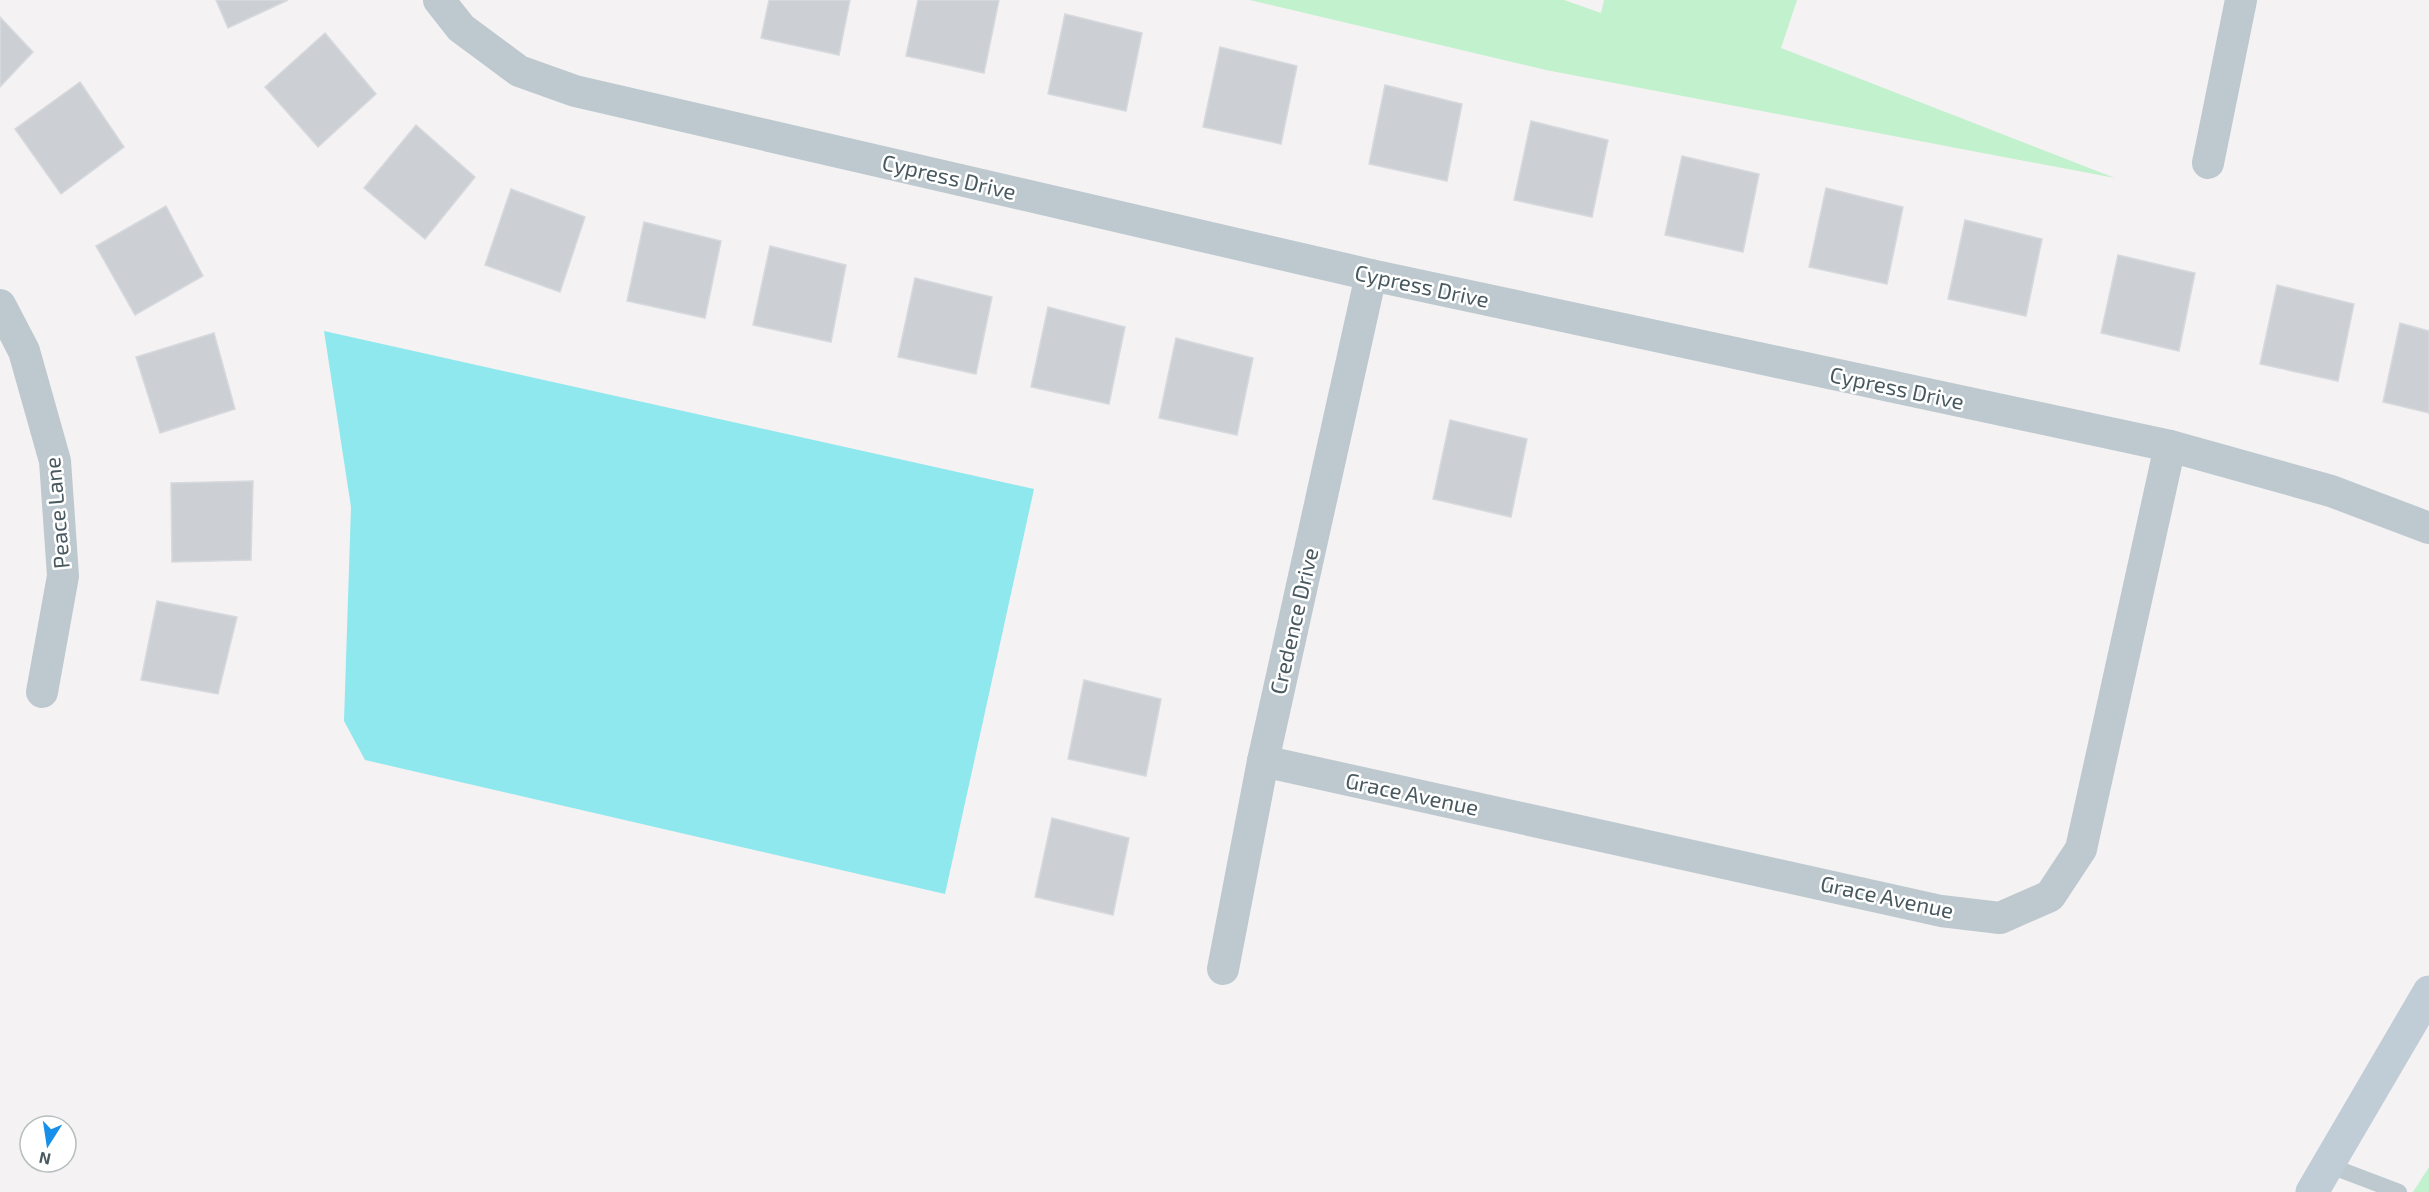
<svg xmlns="http://www.w3.org/2000/svg" width="2429" height="1192" font-family="'Exo 2',sans-serif">
<rect width="100%" height="100%" fill="#f4f2f3"/>
<g fill="#c2f1cd">
<polygon points="1250,0 1564,0 1601,13 1604,0 1797,0 1781,48 2115,178 1546,70"/>
<polygon points="2429,1167 2429,1192 2413,1192"/>
</g>
<polygon fill="#8ee8ee" points="324,331 1034,489 945,894 365,760 344,721 351,507"/>
<g fill="#ccd0d4" stroke="#d6d9dd" stroke-width="1.5">
<polygon points="216,0 288,0 228,28"/>
<polygon points="769,0 850,0 839,55 761,38"/>
<polygon points="918,0 999,0 984,73 906,56"/>
<polygon points="1065,14 1142,33 1126,111 1048,94"/>
<polygon points="0,17 33,52 0,87"/>
<polygon points="325,33 376,94 318,147 265,87"/>
<polygon points="1220,47 1297,66 1281,144 1203,127"/>
<polygon points="80,82 124,147 61,194 15,129"/>
<polygon points="1385,85 1462,104 1447,181 1369,164"/>
<polygon points="1531,121 1608,140 1592,217 1514,200"/>
<polygon points="416,125 475,177 425,239 364,188"/>
<polygon points="1682,156 1759,174 1743,252 1665,235"/>
<polygon points="1826,188 1903,207 1887,284 1809,267"/>
<polygon points="511,189 585,217 560,292 485,265"/>
<polygon points="166,206 203,276 135,315 96,246"/>
<polygon points="1965,220 2042,239 2026,316 1948,299"/>
<polygon points="644,222 721,241 705,318 627,301"/>
<polygon points="770,246 846,265 831,342 753,325"/>
<polygon points="2118,255 2195,273 2179,351 2101,333"/>
<polygon points="915,278 992,297 976,374 898,357"/>
<polygon points="2277,285 2354,304 2338,381 2260,364"/>
<polygon points="1048,307 1125,327 1109,404 1031,387"/>
<polygon points="2400,323 2429,331 2429,413 2383,402"/>
<polygon points="214,333 235,409 160,433 136,357"/>
<polygon points="1176,338 1253,358 1237,435 1159,418"/>
<polygon points="1450,420 1527,439 1511,517 1433,499"/>
<polygon points="253,481 251,560 172,562 171,483"/>
<polygon points="157,601 237,617 218,694 141,680"/>
<polygon points="1084,680 1161,699 1146,776 1068,759"/>
<polygon points="1052,818 1129,838 1113,915 1035,897"/>
</g>
<g fill="none" stroke-linecap="round" stroke-linejoin="round">
<polyline stroke="#bdc9cf" stroke-width="16" points="2328,1165 2399,1192"/>
<g stroke="#bdc9cf" stroke-width="32">
<polyline points="439,0 461,28 519,71 575,91 1371,275 2170,446 2331,491 2429,528"/>
<polyline points="2208,163 2241,0"/>
<polyline points="0,305 24,351 55,461 63,576 42,692"/>
<polyline points="1263,761 1941,911 2000,918 2050,896 2081,849 2170,446"/>
<polyline points="1223,969 1263,761 1371,275"/>
</g>
<polyline stroke="#c0cdd6" stroke-width="33" points="2312,1192 2429,992"/>
</g>
<g text-anchor="middle" stroke-width="5" stroke-linejoin="round" paint-order="stroke">
<g font-size="22" fill="#495960" stroke="#fff">
<text transform="translate(949 177) rotate(13)" y="8">Cypress Drive</text>
<text transform="translate(1422 286) rotate(12)" y="8">Cypress Drive</text>
<text transform="translate(1897 388) rotate(12)" y="8">Cypress Drive</text>
<text transform="translate(57 513) rotate(-95)" y="8">Peace Lane</text>
<text transform="translate(1294 621) rotate(-77)" y="8">Credence Drive</text>
<text transform="translate(1412 794) rotate(12)" y="8">Grace Avenue</text>
<text transform="translate(1887 897) rotate(12)" y="8">Grace Avenue</text>
</g>
</g>
<g transform="translate(48 1144) rotate(192)"><circle r="28" fill="#ffffff" stroke="#b6bdbf" stroke-width="1.5"/>
<path d="M0-4.5L10 22L0 15L-10 22Z" fill="#1890e9"/>
<text y="-9" font-size="16" font-weight="bold" text-anchor="middle" fill="#495960">N</text>
</g>
</svg>
